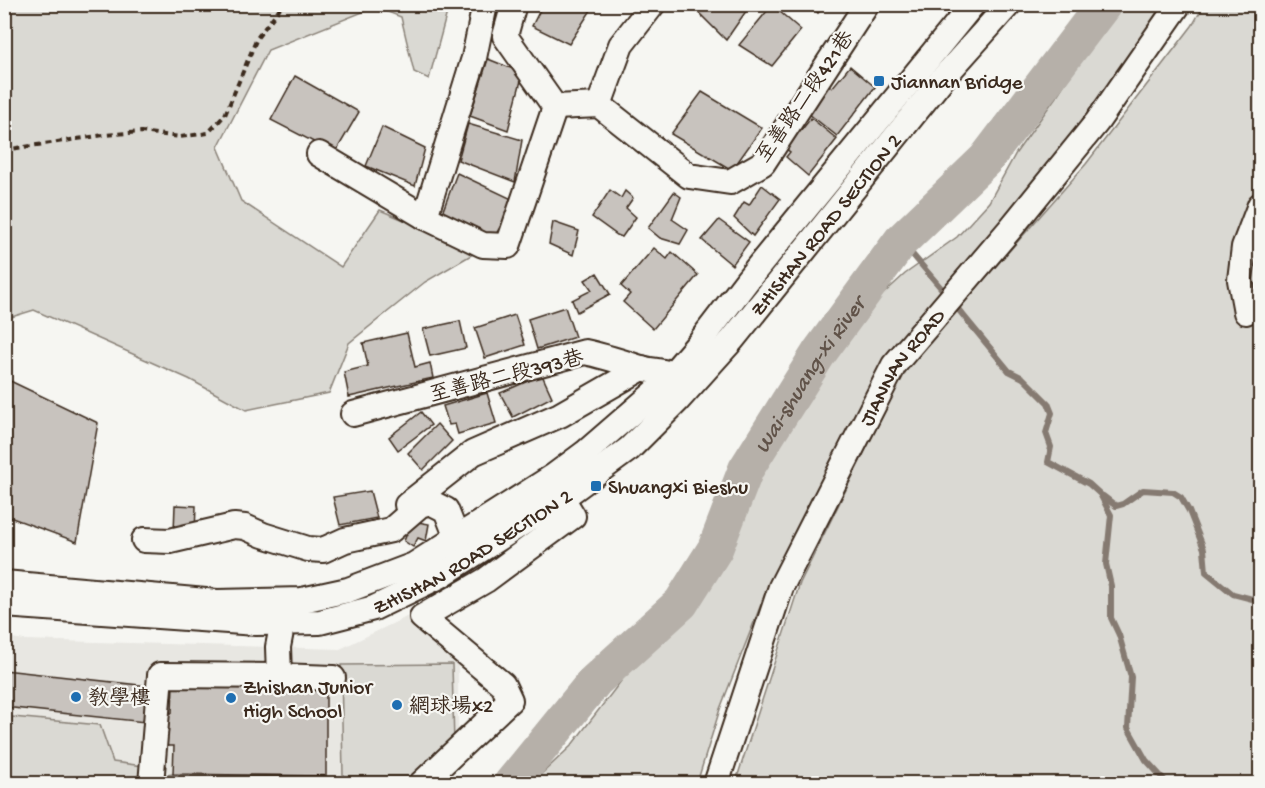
<svg xmlns="http://www.w3.org/2000/svg" width="1265" height="788" font-family="'Gochi Hand','LXGW WenKai TC',sans-serif">
<rect width="100%" height="100%" fill="#f6f6f2"/>
<filter id="ink" filterUnits="userSpaceOnUse"><feTurbulence type="fractalNoise" baseFrequency=".0167" numOctaves="2"/><feDisplacementMap in="SourceGraphic" scale="12" xChannelSelector="R" yChannelSelector="G"/><feConvolveMatrix kernelMatrix="1 2 1 2 8 2 1 2 1" color-interpolation-filters="sRGB"/></filter>
<g filter="url(#ink)">
<polygon fill="#e8e7e2" points="429,606 458,647 458,747 414,783 5,784 5,637 25,640 340,649"/>
<g fill="#dad9d3" stroke="#8a8278" stroke-width="1.5">
<polygon points="5,5 449,5 429,79 414,72 401,17 375,7 268,50 218,147 241,201 341,267 380,210 478,251 425,282 349,343 329,393 246,410 189,379 34,310 5,319"/>
<polygon points="1116,5 1162,5 1098,105 962,272 808,510 767,589 720,709 697,783 531,784 571,746 631,668 673,628 715,570 772,454 800,404 869,307 905,274 957,237 989,202 1016,153 1058,94"/>
<polygon points="1204,5 1260,5 1260,783 735,784 800,583 906,368 1086,164 1192,26"/>
<polygon points="452,664 454,745 417,776 343,776 341,665"/>
<polygon points="12,717 100,725 113,762 143,766 141,783 5,784"/>
<polygon points="173,774 342,779 341,784 161,784 161,776"/>
</g>
<g fill="none" stroke-linecap="round" stroke-linejoin="round">
<g stroke="#857a71" stroke-width="6">
<polyline points="901,241 947,295"/>
<polyline points="953,303 1009,371 1023,378 1048,403 1052,413 1046,433 1051,447 1048,462 1089,484 1100,494 1111,515 1106,564 1111,586 1111,618 1119,635 1131,677 1128,728 1146,760 1168,784"/>
<polyline points="1103,496 1116,506 1123,504 1143,490 1173,492 1181,497 1189,511 1204,549 1206,572 1233,594 1260,601"/>
</g>
<path stroke="#b6b0a9" stroke-width="36" id="s1" d="M 511,784 L 595,681 L 681,603 L 715,549 L 746,469 L 819,353 L 901,241 L 986,159 L 1104,4"/>
</g>
<g fill="#c8c3be" stroke="#3b2a1e" stroke-width="1.5">
<polygon points="543,4 595,4 569,44 532,26"/>
<polygon points="690,4 751,4 726,40"/>
<polygon points="810,4 825,4 818,13"/>
<polygon points="772,5 801,30 772,66 739,45"/>
<polygon points="488,59 523,73 508,130 470,116"/>
<polygon points="850,66 875,87 837,136 804,110 825,81 832,88"/>
<polygon points="295,76 359,112 335,153 271,120"/>
<polygon points="702,92 762,128 732,170 671,134"/>
<polygon points="811,118 837,139 808,176 786,157 790,152 782,146 796,129 800,132"/>
<polygon points="468,124 522,140 515,182 458,160"/>
<polygon points="382,127 425,148 415,186 366,166"/>
<polygon points="457,173 514,200 493,240 442,213"/>
<polygon points="762,185 780,199 753,236 734,218 744,202 749,205"/>
<polygon points="610,190 621,198 625,191 633,198 626,208 636,217 622,237 617,235 592,217"/>
<polygon points="674,192 681,197 672,219 688,230 680,244 660,238 648,228"/>
<polygon points="719,220 749,242 732,265 702,240"/>
<polygon points="553,222 579,231 573,255 549,244"/>
<polygon points="654,248 667,259 672,252 698,275 653,329 623,302 630,294 621,286"/>
<polygon points="597,273 610,294 577,312 572,300 592,290 585,280"/>
<polygon points="565,307 575,337 537,349 528,319"/>
<polygon points="515,315 525,345 485,358 475,328"/>
<polygon points="460,321 466,348 430,356 423,329"/>
<polygon points="407,333 415,367 430,363 433,378 349,397 344,372 368,366 363,343"/>
<polygon points="542,375 552,397 513,417 500,393"/>
<polygon points="4,378 98,423 77,542 4,515"/>
<polygon points="487,393 496,423 458,434 455,424 449,425 443,406"/>
<polygon points="421,412 431,425 398,450 389,437"/>
<polygon points="437,424 452,441 423,470 408,453"/>
<polygon points="370,491 377,518 340,525 333,497"/>
<polygon points="175,505 196,506 195,533 174,532"/>
<polygon points="412,521 429,524 426,541 418,538 413,547 404,541"/>
<polygon points="4,670 148,686 145,722 4,707"/>
<polygon points="173,684 326,686 326,776 173,774 174,746 160,746 160,713 172,713"/>
</g>
<g fill="none" stroke-linecap="round" stroke-linejoin="round">
<defs>
<g id="minor">
<polyline points="514,4 505,36 555,107 599,105 689,176 730,182 763,163 867,4"/>
<polyline points="599,105 621,45 653,4"/>
<polyline points="319,154 425,217 483,245 508,246 555,107"/>
<polyline points="425,217 474,58 485,4"/>
<polyline points="1246,312 1240,280 1244,247 1260,205"/>
<path d="M 353,414 L 585,352 C 604,356 622,362 641,368 C 656,372 669,370 681,380"/>
<polyline points="407,505 473,453 560,415 642,368"/>
<polyline points="144,540 170,541 234,526 245,527 263,535 308,549 323,550 345,540 391,530 420,505 430,502 446,510 457,538"/>
<polyline points="4,583 217,602 302,600 348,590 414,565 554,476 585,453 660,388 700,342 749,278 973,4"/>
<path id="s2" d="M 4,605 L 256,623 L 320,622 L 374,608 L 440,576 L 562,498 L 629,449 L 678,400 L 732,340 L 942,79 L 1009,4"/>
<polyline points="279,676 333,678"/>
<polyline points="151,784 160,675 279,676 278,647 283,621"/>
<polyline points="421,784 510,700 503,685 422,617 486,580 573,516 562,498"/>
<path id="s3" d="M 716,784 L 781,587 L 894,365 L 1011,228 L 1097,122 L 1179,4"/>
</g>
</defs>
<use href="#minor" stroke="#3b2a1e" stroke-width="28"/>
<polyline stroke="#3b2a1e" stroke-width="4" stroke-dasharray="6 4.5" stroke-linecap="butt" points="4,150 104,135 141,132 180,137 208,133 225,115 257,38 283,4"/>
<use href="#minor" stroke="#f6f6f2" stroke-width="24"/>
</g>
</g>
<g fill="#1f6fb2" stroke="#f6f6f2" stroke-width="2">
<rect x="873" y="75" width="12" height="12" rx="3"/>
<rect x="590" y="480" width="12" height="12" rx="3"/>
<circle cx="76" cy="697" r="6"/>
<circle cx="231" cy="698" r="6"/>
<circle cx="397" cy="705" r="6"/>
</g>
<g text-anchor="middle" stroke-width="4.5" stroke-linejoin="round" paint-order="stroke">
<g font-size="21" fill="#3b2a1e" stroke="#f6f6f2" text-anchor="start">
<text x="891" y="88">Jiannan Bridge</text>
<text x="608" y="493">Shuangxi Bieshu</text>
<text x="243" y="693">Zhishan Junior<tspan x="243" dy="24">High School</tspan></text>
<text x="88" y="704">教學樓</text>
<text x="409" y="712">網球場x2</text>
</g>
<g font-size="21" fill="#3b2a1e" stroke="#f6f6f2">
<text transform="translate(804 96) rotate(-55)" y="7">至善路二段421巷</text>
<text dy="7" stroke="none"><textPath href="#s2" startOffset="972">ZHISHAN ROAD SECTION 2</textPath></text>
<text dy="7" stroke="none"><textPath href="#s3" startOffset="459">JIANNAN ROAD</textPath></text>
<text transform="translate(506 375) rotate(-14)" y="7">至善路二段393巷</text>
<text dy="7" stroke="none"><textPath href="#s2" startOffset="486">ZHISHAN ROAD SECTION 2</textPath></text>
</g>
<g font-size="22" font-style="italic" fill="#605248" stroke="#f6f6f2">
<text dy="8" stroke="none"><textPath href="#s1" startOffset="512">Wai-shuang-xi River</textPath></text>
</g>
</g>
<rect width="1265" height="788" fill="none" stroke="#f6f6f2" stroke-width="24"/>
<rect x="12" y="12" width="1241" height="764" fill="none" stroke="#3b2a1e" stroke-width="2" filter="url(#ink)"/>
</svg>
